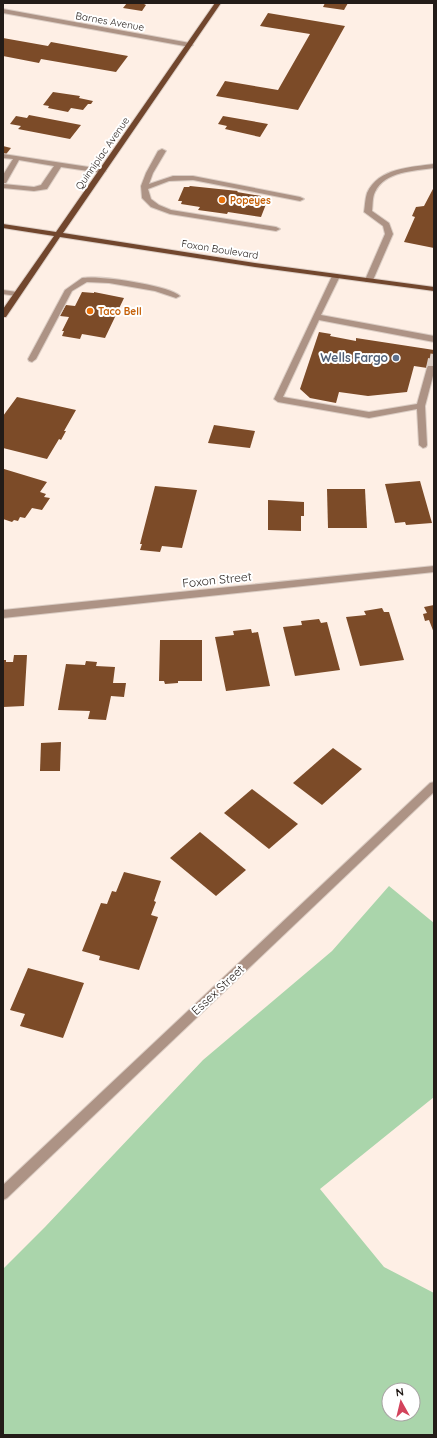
<svg xmlns="http://www.w3.org/2000/svg" width="437" height="1438" font-family="Quicksand,sans-serif">
<rect width="100%" height="100%" fill="#feefe5"/>
<path fill="#aad5ab" fill-rule="evenodd" d="M 389,886 L 434,923 L 434,1097 L 320,1189 L 384,1267 L 434,1293 L 434,1435 L 3,1435 L 3,1269 L 45,1227 L 203,1060 L 332,951 ZM 389,1390 L 413,1390 L 413,1414 L 389,1414 Z"/>
<g fill="#7c4b28">
<polygon points="127,3 145,3 144,4 146,5 142,11 123,8"/>
<polygon points="325,3 348,3 344,10 323,7"/>
<polygon points="268,13 345,26 298,110 216,96 225,81 278,90 310,34 260,26"/>
<polygon points="3,38 48,46 51,42 128,56 116,72 41,59 39,63 3,56"/>
<polygon points="53,92 80,96 79,98 93,101 91,104 88,104 83,110 71,108 68,112 48,108 49,106 43,105"/>
<polygon points="29,115 81,125 70,139 18,129 21,126 10,124 16,116 27,118"/>
<polygon points="223,116 268,124 260,137 225,129 227,126 218,124"/>
<polygon points="3,146 11,148 3,158"/>
<polygon points="190,186 238,191 237,192 261,196 260,198 268,199 261,217 228,212 227,214 198,210 200,207 181,204 182,201 178,201 184,187 189,187"/>
<polygon points="434,187 434,248 404,242 415,217 412,216 416,207 424,206"/>
<polygon points="82,292 94,293 94,292 124,298 105,338 82,334 80,339 62,336 64,331 62,331 69,317 60,316 66,305 75,306"/>
<polygon points="319,332 331,334 330,336 356,341 356,338 434,350 434,369 414,366 407,392 368,396 339,392 336,403 310,398 300,389"/>
<polygon points="17,397 76,410 64,431 66,431 61,440 59,439 47,459 3,448 3,416"/>
<polygon points="214,425 255,431 250,448 208,443"/>
<polygon points="4,469 47,482 40,492 46,494 44,497 50,498 42,510 32,508 25,518 20,517 18,521 14,520 12,522 3,519"/>
<polygon points="420,481 432,523 406,525 405,522 395,523 385,484"/>
<polygon points="155,486 197,490 182,548 162,546 160,552 140,550 142,544 140,544"/>
<polygon points="327,489 365,489 367,528 328,528"/>
<polygon points="268,500 304,502 304,516 301,516 301,531 268,530"/>
<polygon points="434,605 434,633 429,620 425,621 423,614 427,613 424,607"/>
<polygon points="382,608 384,612 389,612 404,660 360,666 346,617 366,615 364,611"/>
<polygon points="319,619 321,623 327,622 340,670 295,676 283,627 302,625 301,621"/>
<polygon points="251,629 252,633 258,632 270,686 226,691 215,637 234,635 233,631"/>
<polygon points="160,640 202,640 202,681 178,681 178,683 165,684 164,681 159,681"/>
<polygon points="14,655 27,655 24,706 3,707 3,660 6,660 6,662 13,662"/>
<polygon points="86,661 97,662 96,666 115,667 113,683 126,683 124,697 111,696 106,720 88,719 90,711 58,710 66,664 85,665"/>
<polygon points="61,742 60,771 40,771 41,743"/>
<polygon points="333,748 362,769 322,805 293,783"/>
<polygon points="252,789 298,824 269,849 224,813"/>
<polygon points="200,832 246,870 216,896 170,858"/>
<polygon points="124,872 161,881 154,901 156,902 151,915 158,917 139,970 99,960 100,956 82,951 101,903 107,904 112,891 116,892"/>
<polygon points="28,968 84,983 63,1038 20,1026 25,1014 10,1010"/>
</g>
<g fill="none" stroke-linecap="round" stroke-linejoin="round">
<polyline stroke="#ddcfc6" stroke-width="7" stroke-dasharray="7 3.5" stroke-linecap="butt" points="433,360 434,354"/>
<polyline stroke="#ddcfc6" stroke-width="10" stroke-dasharray="10 4.5" stroke-linecap="butt" points="431,368 433,359"/>
<defs>
<g id="minor">
<polygon points="3,9 190,43 193,45 190,47 3,13"/>
<polygon points="162,149 166,151 153,173 149,184 173,176 193,176 300,197 304,199 300,201 193,180 169,181 148,189 151,199 159,205 171,210 276,227 280,229 276,231 170,214 151,207 142,198 141,186 146,173 158,151"/>
<polygon points="3,154 102,169 106,171 102,173 61,167 47,189 34,191 3,188 3,184 34,187 41,185 54,166 19,160 6,183 3,183 3,175 13,159 3,158"/>
<path d="M 434,164 L 434,168 C 414,171 385,171 375,192 C 372,198 373,205 372,211 L 389,223 L 393,234 L 373,280 L 372,282 L 366,282 L 365,280 L 385,234 L 383,226 L 364,212 C 365,206 365,199 367,193 C 378,168 411,167 434,164 Z"/>
<polygon points="333,274 336,274 340,276 321,315 434,336 434,342 319,320 283,397 369,412 417,404 427,368 428,366 434,366 434,372 425,406 427,445 426,447 423,448 419,445 417,409 369,418 278,402 274,399"/>
<path d="M 82,278 C 98,275 169,285 180,296 L 176,298 L 155,291 L 109,283 L 87,282 L 72,291 L 36,359 L 32,362 L 29,361 L 28,359 L 65,290 Z"/>
<polygon points="3,290 17,292 21,294 17,296 3,294"/>
<polygon points="434,566 434,572 3,618 3,610"/>
<polygon points="434,782 434,792 7,1198 3,1200 3,1185 430,783"/>
</g>
<polygon id="major" points="215,3 221,3 63,233 255,263 434,287 434,291 255,267 60,237 6,317 3,317 3,309 54,236 3,228 3,224 56,232"/>
</defs>
<use href="#minor" stroke="#dbcdc4" stroke-width="2"/>
<use href="#major" stroke="#dbcdc4" stroke-width="2"/>
<use href="#minor" fill="#ad9385" fill-rule="evenodd"/>
<use href="#major" fill="#71462d" fill-rule="evenodd"/>
</g>
<g fill="#e8710a" stroke="#fff" stroke-width="1.5">
<circle cx="222" cy="200" r="4"/>
<circle cx="90" cy="311" r="4"/>
</g>
<circle fill="#5c6f8a" stroke="#fff" stroke-width="1.5" cx="396" cy="358" r="4"/>
<g text-anchor="middle" stroke-width="4" stroke-linejoin="round" paint-order="stroke">
<g font-size="10" fill="#231c18" stroke="#fff">
<text transform="translate(110 21) rotate(10)" y="4">Barnes Avenue</text>
<text transform="translate(102 153) rotate(-55)" y="4">Quinnipiac Avenue</text>
<text transform="translate(220 249) rotate(9)" y="4">Foxon Boulevard</text>
</g>
<g font-size="10" font-weight="bold" fill="#c56008" stroke="#fff" text-anchor="start">
<text x="230" y="204">Popeyes</text>
<text x="98" y="315">Taco Bell</text>
</g>
<g font-size="12" font-weight="bold" fill="#4e5e75" stroke="#fff" text-anchor="end">
<text x="388" y="362">Wells Fargo</text>
</g>
<g font-size="12" fill="#231c18" stroke="#fff">
<text transform="translate(217 580) rotate(-6)" y="4">Foxon Street</text>
<text transform="translate(218 990) rotate(-43)" y="4">Essex Street</text>
</g>
</g>
<rect width="437" height="1438" fill="none" stroke="#231c18" stroke-width="8"/>
<g transform="translate(401 1402) rotate(352)"><circle r="19" fill="#ffffff" stroke="#a7a4a3"/>
<path d="M0-3L7 15L0 10L-7 15Z" fill="#d3435c"/>
<text y="-6" font-size="11" font-weight="bold" text-anchor="middle" fill="#231c18">N</text>
</g>
</svg>
